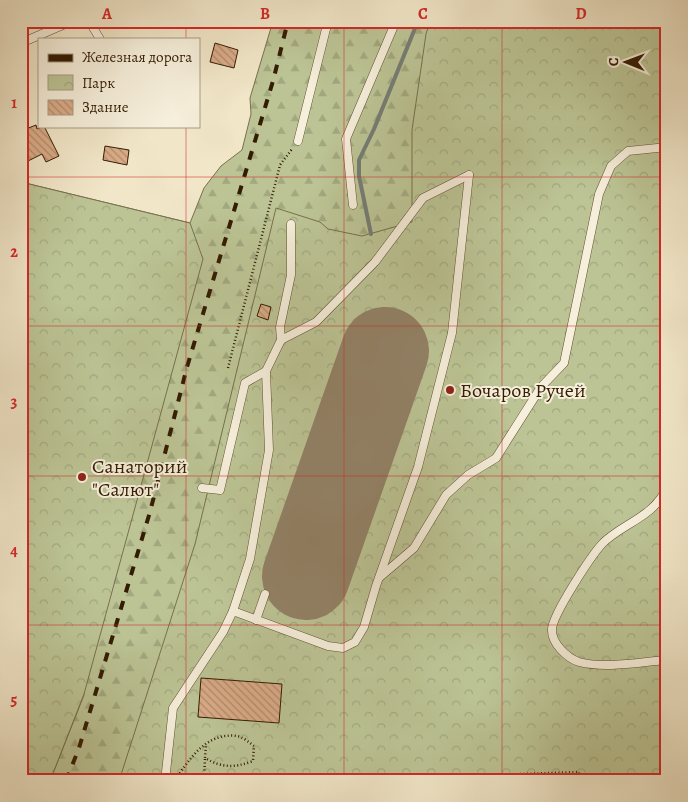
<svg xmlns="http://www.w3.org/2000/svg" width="688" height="802" font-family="Alegreya,serif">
<defs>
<pattern id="forest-firs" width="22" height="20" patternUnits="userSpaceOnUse" patternTransform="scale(1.25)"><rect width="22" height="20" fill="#bcc495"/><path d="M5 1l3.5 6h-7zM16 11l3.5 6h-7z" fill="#a2a87f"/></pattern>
<pattern id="park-crowns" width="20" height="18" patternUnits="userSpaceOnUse" patternTransform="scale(1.25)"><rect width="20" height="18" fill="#bcc495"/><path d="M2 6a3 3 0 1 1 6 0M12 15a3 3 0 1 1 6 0" fill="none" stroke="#a2a87f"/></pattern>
<pattern id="building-back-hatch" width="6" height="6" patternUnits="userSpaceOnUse" patternTransform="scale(1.25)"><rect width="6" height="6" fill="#d9ab87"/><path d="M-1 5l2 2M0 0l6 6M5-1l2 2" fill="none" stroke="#b18a6c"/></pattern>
</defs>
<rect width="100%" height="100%" fill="#f1e6c8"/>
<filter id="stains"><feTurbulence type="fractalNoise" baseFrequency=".004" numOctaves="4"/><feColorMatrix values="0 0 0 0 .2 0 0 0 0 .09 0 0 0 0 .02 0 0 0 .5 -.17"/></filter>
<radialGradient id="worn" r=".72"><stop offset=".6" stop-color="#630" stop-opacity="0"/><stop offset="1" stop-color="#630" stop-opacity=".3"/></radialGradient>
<polygon fill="url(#forest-firs)" stroke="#78704c" points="273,21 667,21 161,781 50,781 84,695 21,182 190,223 204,188 221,166 242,150 251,114 250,98"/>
<g fill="url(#park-crowns)" stroke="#78704c">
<polygon points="430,21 667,21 667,781 119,781 195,544 276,208 320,222 328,229 362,236 412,222 412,130 426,34"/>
<polygon points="21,182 190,223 203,259 84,694 50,781 21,781"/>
</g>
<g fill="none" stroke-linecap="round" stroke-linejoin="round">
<polyline stroke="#747d74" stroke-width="4" points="371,234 359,176 359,160 374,129 418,21"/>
<polyline stroke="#928166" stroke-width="88" points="306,576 385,351"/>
</g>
<g fill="url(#building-back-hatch)" stroke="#341c03">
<polygon points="215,43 238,50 234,68 210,62"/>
<polygon points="36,125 37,129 44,126 59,156 46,162 42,154 28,161 21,145 21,136 28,133 26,129"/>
<polygon points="105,146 129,150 127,165 103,160"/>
<polygon points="261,304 271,307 268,320 257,316"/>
<polygon points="201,678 282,684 279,723 198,717"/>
</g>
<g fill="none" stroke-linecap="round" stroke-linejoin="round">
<defs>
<g id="service">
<polyline points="89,21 100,39"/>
<polyline points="21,43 72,21"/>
<polyline points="298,141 328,21"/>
<polyline points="353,205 346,139 396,21"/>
<polyline points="667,275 667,314"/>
<polyline points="281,340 280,327 291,275 291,224"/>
<path d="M 667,487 C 655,517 621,524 602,544 C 591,556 553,614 552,629 C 551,643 567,658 579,662 C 606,669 640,662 667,660"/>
<polyline points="202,488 220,490 245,383 266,371"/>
<polyline points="380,577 414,548 446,495 468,475 496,458 541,387 564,363 599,194 611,166 628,151 667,147"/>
<polyline points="233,611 250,559 269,450 266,371 281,340 316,322 375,262 423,198 469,175"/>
<polyline points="256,620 265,594"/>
<polyline points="165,781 173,708 223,632 233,611 328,646 343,648 355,642 364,627 376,586 418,467 452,333 469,175"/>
</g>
</defs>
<use href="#service" stroke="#634e34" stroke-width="9"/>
<g stroke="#341c03" stroke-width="2.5" stroke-dasharray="1 2.5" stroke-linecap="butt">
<polyline points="228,368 280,165 292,149"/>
<polyline points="532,775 532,781"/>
<path d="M 176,779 C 190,758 207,732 237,736 C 243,737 250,743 254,746 L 253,761 C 235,768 222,768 205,758 L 206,744"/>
<polyline points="204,781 205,758"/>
<polyline points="440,781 440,777 579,772 579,781"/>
</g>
<use href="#service" stroke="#f6efdb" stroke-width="8"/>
<polyline stroke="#341c03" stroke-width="4" stroke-dasharray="9 9" stroke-linecap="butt" points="66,781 79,748 150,512 187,367 273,81 288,21"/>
</g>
<path fill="none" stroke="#d62828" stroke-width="1" stroke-opacity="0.55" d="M 186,21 L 186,39M 344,21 L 344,781M 502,21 L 502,781M 186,126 L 186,781M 21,177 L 667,177M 21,326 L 667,326M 21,476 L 667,476M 21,625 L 667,625"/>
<g fill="#8f2418" stroke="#f6efdb" stroke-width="2">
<circle cx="450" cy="390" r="5"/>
<circle cx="82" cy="477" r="5"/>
</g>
<g text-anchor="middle" stroke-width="4" stroke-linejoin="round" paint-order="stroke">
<g font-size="20" fill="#341c03" stroke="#f6efdb" text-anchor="start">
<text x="460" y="397">Бочаров Ручей</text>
<text x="92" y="473">Санаторий<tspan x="92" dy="23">"Салют"</tspan></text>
</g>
</g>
<rect width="688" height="802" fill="none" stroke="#f1e6c8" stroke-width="55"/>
<rect x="38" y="38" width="162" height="90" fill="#f6efdb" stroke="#a89b85"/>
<rect x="48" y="54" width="25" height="8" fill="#341c03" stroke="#a89b85"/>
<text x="82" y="62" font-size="15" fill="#341c03">Железная дорога</text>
<rect x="48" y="75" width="25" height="15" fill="url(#park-crowns)" stroke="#a89b85"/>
<text x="82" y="88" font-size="15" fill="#341c03">Парк</text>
<rect x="48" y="100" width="25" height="15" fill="url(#building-back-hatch)" stroke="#a89b85"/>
<text x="82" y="112" font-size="15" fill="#341c03">Здание</text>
<g transform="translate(626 62) rotate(271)" stroke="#f6efdb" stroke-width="4" paint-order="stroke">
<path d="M0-4L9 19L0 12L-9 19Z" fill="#341c03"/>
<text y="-8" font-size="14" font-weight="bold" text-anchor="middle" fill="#341c03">С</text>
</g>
<rect x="28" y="28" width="632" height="746" fill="none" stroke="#d62828" stroke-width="2"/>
<g font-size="16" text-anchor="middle" font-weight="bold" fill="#d62828">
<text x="107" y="19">A</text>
<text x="265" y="19">B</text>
<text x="423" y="19">C</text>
<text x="581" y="19">D</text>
<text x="14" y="108">1</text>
<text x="14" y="257">2</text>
<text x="14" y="407">3</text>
<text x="14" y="556">4</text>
<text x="14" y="705">5</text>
</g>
<rect width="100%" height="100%" filter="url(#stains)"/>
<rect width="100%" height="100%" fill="url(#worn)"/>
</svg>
